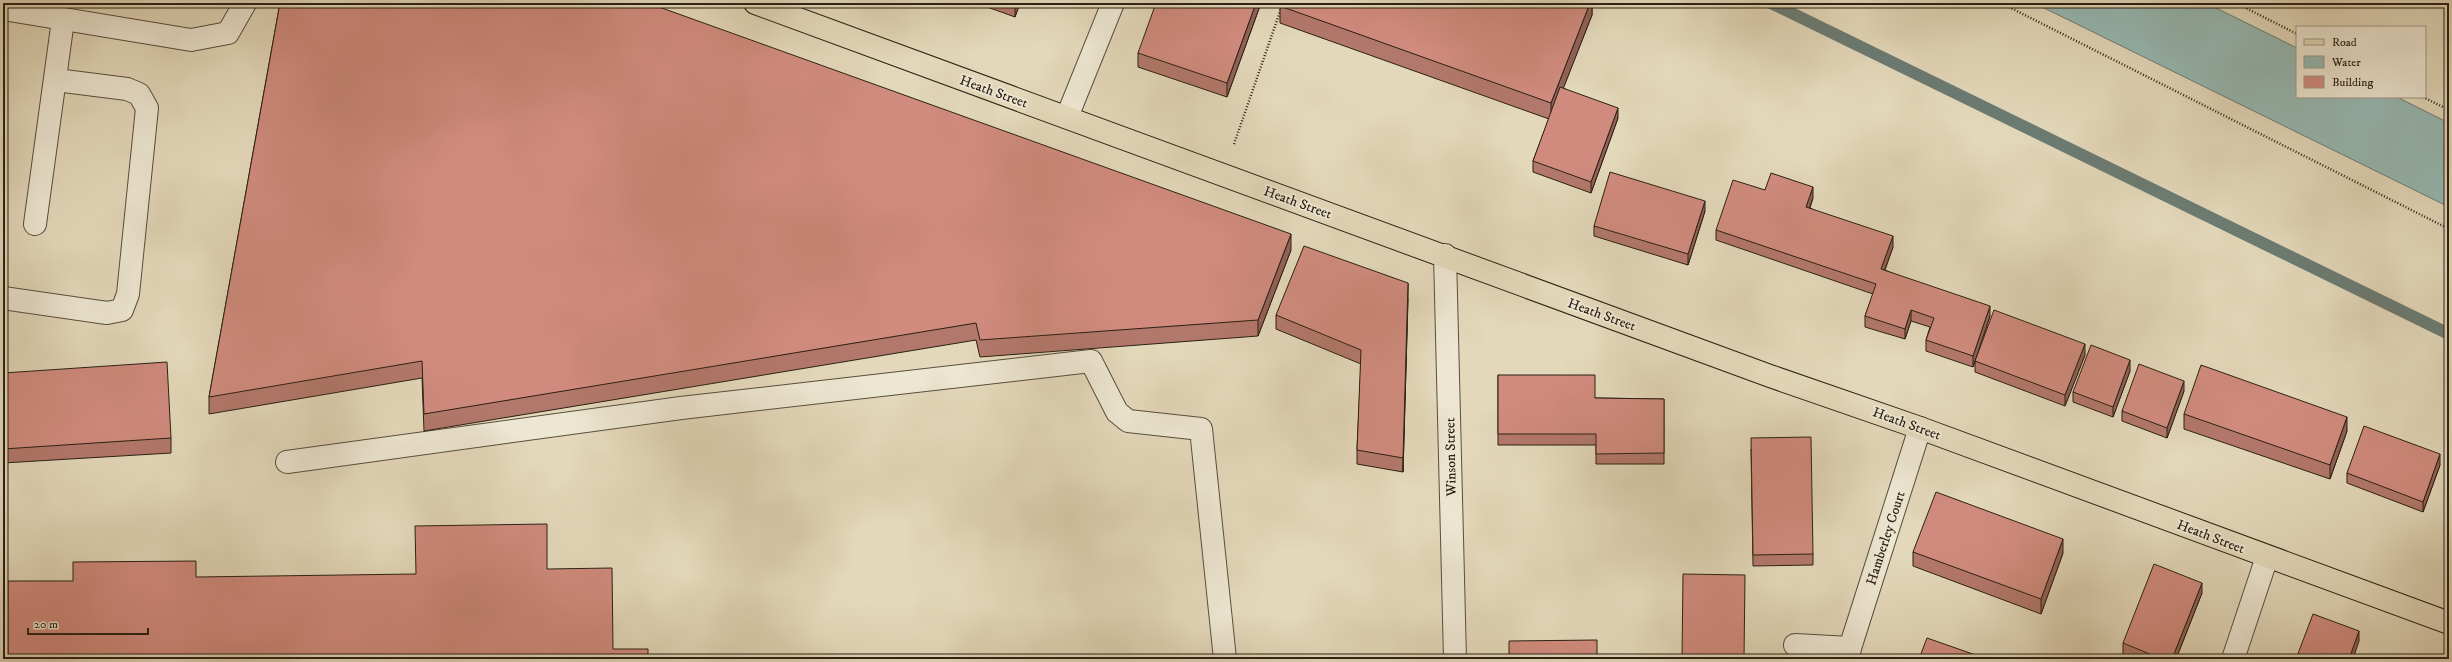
<svg xmlns="http://www.w3.org/2000/svg" width="2452" height="662" font-family="'IM FELL DW Pica',serif">
<rect width="100%" height="100%" fill="#e3d8ba"/>
<filter id="stains"><feTurbulence type="fractalNoise" baseFrequency=".005" numOctaves="4"/><feColorMatrix values="0 0 0 0 .2 0 0 0 0 .09 0 0 0 0 .02 0 0 0 .5 -.17"/></filter>
<radialGradient id="worn" r=".72"><stop offset=".6" stop-color="#630" stop-opacity="0"/><stop offset="1" stop-color="#630" stop-opacity=".3"/></radialGradient>
<polygon fill="#96b9b4" stroke="#6b7c74" points="2034,3 2206,3 2297,48 2297,97 2397,97 2449,123 2449,207"/>
<g fill="none" stroke-linecap="round" stroke-linejoin="round">
<polyline stroke="#6b7c74" stroke-width="12" points="1771,3 2449,334"/>
<defs>
<g id="minor">
<polyline points="3,9 191,40 228,33 245,3"/>
<polyline points="1067,117 1113,3"/>
<polyline points="35,224 63,20"/>
<polyline points="1445,255 1455,659"/>
<polyline points="3,298 107,313 122,310 128,294 147,108 139,94 127,89 56,80"/>
<polyline points="287,462 681,408 1091,361 1117,412 1128,421 1201,429 1225,659"/>
<polyline points="1795,645 1850,648"/>
<polyline points="1848,659 1850,648 1920,428"/>
<polyline points="2233,659 2267,557"/>
</g>
<polyline id="major" points="755,3 1770,376 1920,428 2449,623"/>
</defs>
<use href="#minor" stroke="#584e3e" stroke-width="24"/>
<use href="#major" stroke="#2a2014" stroke-width="24"/>
<g stroke="#2a2014" stroke-width="2.5" stroke-dasharray="1 2" stroke-linecap="butt">
<polyline points="2001,3 2449,229"/>
<polyline points="2236,3 2297,34"/>
<polyline points="2423,97 2449,110"/>
<polyline points="1234,144 1283,3"/>
</g>
<use href="#minor" stroke="#ede6d2" stroke-width="22"/>
<use href="#major" stroke="#e3d8ba" stroke-width="22"/>
</g>
<g fill="#b3786c" stroke="#2a2014">
<polygon points="280,3 1291,250 1258,336 980,357 976,340 424,431 422,378 209,414 209,397"/>
<polygon points="976,3 1020,3 1015,17"/>
<polygon points="1261,3 1227,97 1138,67 1138,53"/>
<polygon points="1592,3 1592,15 1563,88 1618,118 1591,193 1533,172 1533,161 1549,119 1280,23 1280,6"/>
<polygon points="1765,190 1813,198 1810,208 1893,247 1885,270 1990,316 1973,367 1926,351 1926,340 1930,327 1911,321 1905,339 1865,327 1865,316 1873,294 1716,240 1716,230"/>
<polygon points="1705,211 1688,265 1594,236 1594,226"/>
<polygon points="1408,298 1403,472 1357,464 1357,450 1361,364 1276,329 1276,315"/>
<polygon points="2085,355 2065,406 1975,372 1975,361"/>
<polygon points="2130,371 2113,417 2073,402 2073,392"/>
<polygon points="3,373 171,438 171,453 3,463"/>
<polygon points="1498,375 1595,398 1664,399 1664,464 1596,464 1596,445 1498,445"/>
<polygon points="2184,391 2167,438 2122,421 2122,411"/>
<polygon points="2184,414 2347,431 2330,479 2184,429"/>
<polygon points="1751,449 1813,554 1813,565 1753,566"/>
<polygon points="2440,465 2423,512 2347,483 2347,473"/>
<polygon points="2449,495 2449,518 2445,517 2445,506"/>
<polygon points="1913,552 2063,553 2041,614 1913,566"/>
<polygon points="2202,593 2176,659 2136,659 2123,654 2123,643"/>
</g>
<g fill="#926158" stroke="#2a2014">
<polygon points="1015,3 1020,3 1015,17"/>
<polygon points="1256,3 1261,3 1227,97 1227,83"/>
<polygon points="1590,3 1592,3 1592,15 1551,120 1551,103"/>
<polygon points="1618,108 1618,118 1591,193 1591,182"/>
<polygon points="1813,187 1813,198 1806,218 1806,207"/>
<polygon points="1705,201 1705,211 1688,265 1688,254"/>
<polygon points="1291,234 1291,250 1258,336 1258,320"/>
<polygon points="1893,236 1893,247 1881,280 1881,269"/>
<polygon points="1408,283 1408,298 1403,472 1403,458"/>
<polygon points="1990,306 1990,316 1973,367 1973,356"/>
<polygon points="1911,310 1911,321 1905,339 1905,329"/>
<polygon points="2085,344 2085,355 2065,406 2065,395"/>
<polygon points="2130,360 2130,371 2113,417 2113,407"/>
<polygon points="2184,381 2184,391 2167,438 2167,428"/>
<polygon points="2347,417 2347,431 2330,479 2330,465"/>
<polygon points="2440,454 2440,465 2423,512 2423,502"/>
<polygon points="2063,539 2063,553 2041,614 2041,599"/>
<polygon points="2202,583 2202,593 2176,659 2172,659"/>
<polygon points="2359,631 2359,641 2353,659 2349,659"/>
</g>
<g fill="#d08b7e" stroke="#2a2014">
<polygon points="280,3 648,3 1291,234 1258,320 980,340 976,323 424,414 422,361 209,397"/>
<polygon points="1156,3 1256,3 1227,83 1138,53"/>
<polygon points="1281,3 1590,3 1551,103 1280,6"/>
<polygon points="1560,87 1618,108 1591,182 1533,161"/>
<polygon points="1610,172 1705,201 1688,254 1594,226"/>
<polygon points="1771,173 1813,187 1806,207 1893,236 1881,269 1990,306 1973,356 1926,340 1934,318 1911,310 1905,329 1865,316 1876,284 1716,230 1733,180 1765,190"/>
<polygon points="1304,246 1408,283 1403,458 1357,450 1361,350 1276,315"/>
<polygon points="1994,310 2085,344 2065,395 1975,361"/>
<polygon points="2091,345 2130,360 2113,407 2073,392"/>
<polygon points="167,362 171,438 3,449 3,373"/>
<polygon points="2139,364 2184,381 2167,428 2122,411"/>
<polygon points="2201,365 2347,417 2330,465 2184,414"/>
<polygon points="1498,375 1595,375 1595,398 1664,399 1664,453 1596,454 1596,434 1498,434"/>
<polygon points="2364,426 2440,454 2423,502 2347,473"/>
<polygon points="1811,437 1813,554 1753,555 1751,438"/>
<polygon points="1936,492 2063,539 2041,599 1913,552"/>
<polygon points="2449,495 2449,508 2445,506"/>
<polygon points="547,524 547,569 612,568 613,649 648,649 648,659 8,659 8,581 73,581 73,562 196,561 196,577 416,574 415,526"/>
<polygon points="2154,564 2202,583 2172,659 2162,659 2123,643"/>
<polygon points="1683,574 1745,575 1744,659 1682,659"/>
<polygon points="2313,614 2359,631 2349,659 2296,659"/>
<polygon points="1927,638 1987,659 1919,659"/>
<polygon points="1597,640 1597,659 1509,659 1509,641"/>
</g>
<g text-anchor="middle" stroke-width="3.5" stroke-linejoin="round" paint-order="stroke">
<g font-size="14" fill="#2a2014" stroke="#ede6d2">
<text transform="translate(994 91) rotate(20)" y="5">Heath Street</text>
<text transform="translate(1298 202) rotate(20)" y="5">Heath Street</text>
<text transform="translate(1602 314) rotate(20)" y="5">Heath Street</text>
<text transform="translate(1907 423) rotate(20)" y="5">Heath Street</text>
<text transform="translate(1450 457) rotate(-91)" y="5">Winson Street</text>
<text transform="translate(2211 536) rotate(21)" y="5">Heath Street</text>
<text transform="translate(1885 538) rotate(-72)" y="5">Hamberley Court</text>
</g>
</g>
<rect width="2452" height="662" fill="none" stroke="#e3d8ba" stroke-width="16"/>
<rect x="4" y="4" width="2444" height="654" fill="none" stroke="#2a2014" stroke-width="2"/>
<rect x="8" y="8" width="2436" height="646" fill="none" stroke="#2a2014"/>
<rect x="2296" y="26" width="130" height="72" fill="#ede6d2" stroke="#9f9786"/>
<rect x="2304" y="39" width="20" height="6" fill="#e3d8ba" stroke="#9f9786"/>
<text x="2332" y="46" font-size="12" fill="#2a2014">Road</text>
<rect x="2304" y="56" width="20" height="12" fill="#96b9b4" stroke="#9f9786"/>
<text x="2332" y="66" font-size="12" fill="#2a2014">Water</text>
<rect x="2304" y="76" width="20" height="12" fill="#d08b7e" stroke="#9f9786"/>
<text x="2332" y="86" font-size="12" fill="#2a2014">Building</text>
<path d="M28 628v6h120v-6" fill="none" stroke="#2a2014" stroke-width="2"/>
<text x="34" y="628" font-size="12" fill="#2a2014" stroke="#ede6d2" stroke-width="3" paint-order="stroke">20 m</text>
<rect width="100%" height="100%" filter="url(#stains)"/>
<rect width="100%" height="100%" fill="url(#worn)"/>
</svg>
